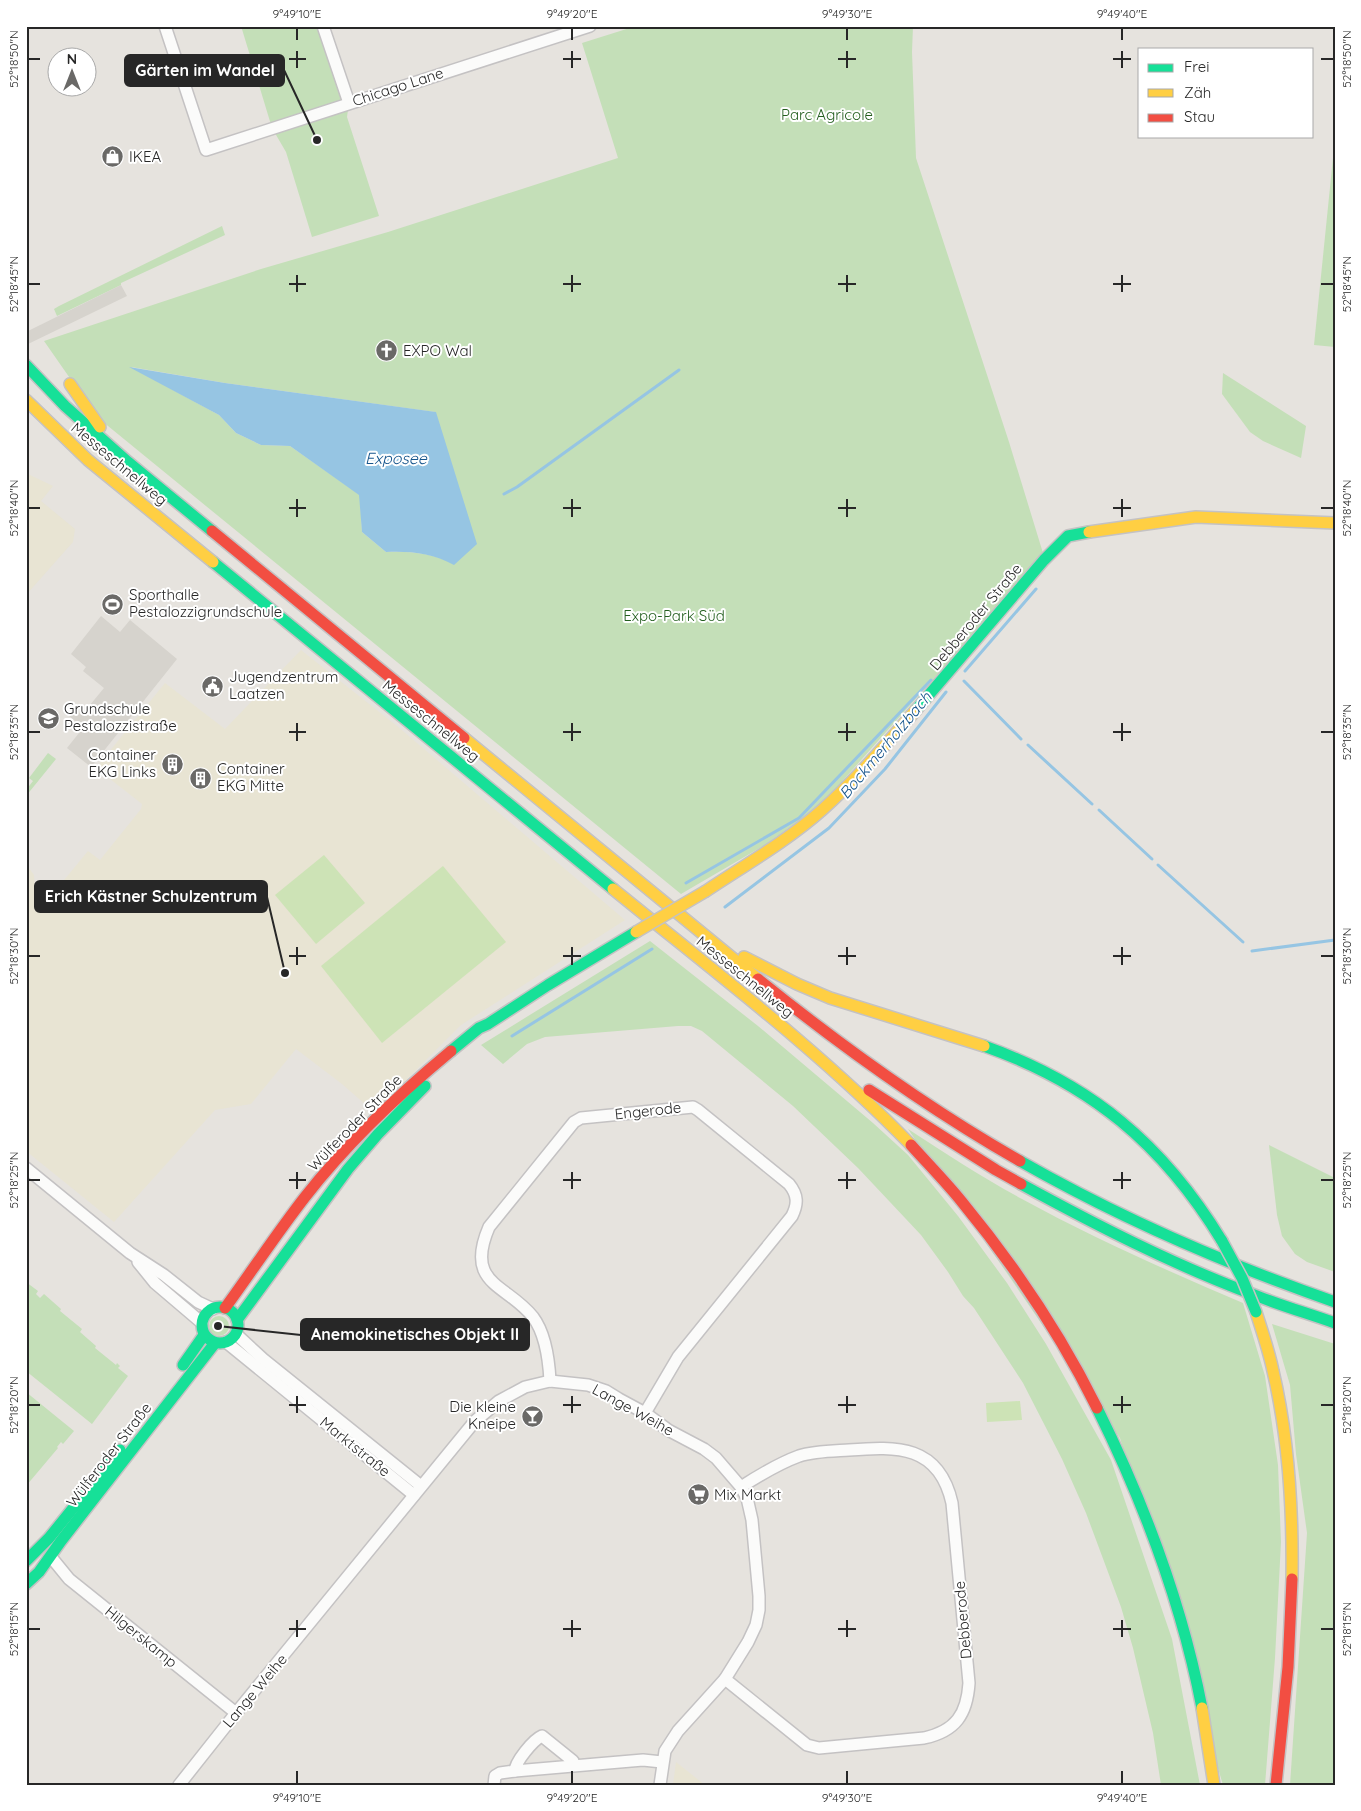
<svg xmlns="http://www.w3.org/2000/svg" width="1361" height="1811" font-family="Quicksand,sans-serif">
<rect width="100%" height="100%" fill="#e6e3de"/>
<g fill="#e8e4d3">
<polygon points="26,473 53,486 41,501 75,529 73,542 26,595"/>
<polygon points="301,650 397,726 625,920 461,1025 374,1112 342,1084 296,1049 251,1104 215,1110 114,1222 26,1151 26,864 34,875 35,890 46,902 88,851 100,860 141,809 142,804 96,768 165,683 225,729"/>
<polygon points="676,1762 705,1785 673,1785"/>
</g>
<g fill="#c4dfb8" fill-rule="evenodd">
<polygon points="241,26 323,26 349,103 347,117 379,216 312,237 286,152 272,128"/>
<path d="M 636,26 L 913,26 L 912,52 L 916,158 L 1009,442 L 1043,553 L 968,640 L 838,786 L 808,814 L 765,845 L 681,894 L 97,417 L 44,341 L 261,269 L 388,232 L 618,158 L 582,43 ZM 131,367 L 225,383 L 435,412 L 454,564 C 432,553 410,551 386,552 L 362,532 L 360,495 L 290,446 L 261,445 L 236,433 L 219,415 Z"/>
<polygon points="1335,138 1335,347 1314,345"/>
<polygon points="222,226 225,235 121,283 121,285 57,316 54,309 59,306"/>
<polygon points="1223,373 1306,426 1301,458 1263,441 1250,432 1222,394"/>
<polygon points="48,753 56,759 26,796 26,790 33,781 29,778"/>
<polygon points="650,941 758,1026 873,1123 908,1155 958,1216 1007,1283 1046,1344 1111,1460 1172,1639 1200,1785 1161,1785 1153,1733 1133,1648 1121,1607 1086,1513 1062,1459 1023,1383 974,1308 963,1296 948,1272 921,1235 858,1168 793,1106 702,1031 691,1026 678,1026 545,1037 527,1044 503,1064 481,1045"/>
<path d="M 908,1129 C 945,1153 983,1178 1022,1199 C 1093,1238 1168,1271 1243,1303 L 1265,1376 L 1278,1465 L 1281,1542 L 1275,1658 L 1265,1785 L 1223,1785 L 1120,1438 Z"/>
<polygon points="1269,1145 1335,1178 1335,1272 1307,1262 1295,1254 1282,1236 1277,1215"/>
<polygon points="26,1282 38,1291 36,1294 40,1298 44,1294 61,1309 60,1311 82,1329 80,1332 96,1346 95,1348 116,1365 117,1363 120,1366 118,1368 128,1376 92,1424 26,1371"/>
<circle cx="219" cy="1326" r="10"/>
<polygon points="1272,1324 1335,1344 1335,1785 1290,1785 1307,1533 1296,1454 1290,1385"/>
<polygon points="26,1392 74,1431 63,1444 61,1442 57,1447 58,1448 26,1486"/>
</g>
<g fill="#cde3b6">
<polygon points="324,855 365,903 316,944 275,895"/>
<polygon points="443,866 506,942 382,1043 321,966"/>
<polygon points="1020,1401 1022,1420 987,1422 986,1403"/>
</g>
<g fill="#d6d3cd">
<polygon points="121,285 127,296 26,345 26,332"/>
<polygon points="101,616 120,632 130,620 177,659 91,767 67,748 83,728 68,715 77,705 85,711 104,688 83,671 86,667 71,654"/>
</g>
<path fill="#96c5e3" d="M 129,367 L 225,383 L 436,412 L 477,544 L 454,565 C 432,553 410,551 386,552 L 362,532 L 359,495 L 290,446 L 261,445 L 236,433 L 219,415 Z"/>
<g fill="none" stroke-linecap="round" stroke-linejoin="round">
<g stroke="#96c5e3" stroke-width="3">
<polyline points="504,494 517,487 679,370"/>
<polyline points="965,671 1036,589"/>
<polyline points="964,681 1021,739"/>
<polyline points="1028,745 1092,804"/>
<polyline points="1099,810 1152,859"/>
<polyline points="1158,865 1243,942"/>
<polyline points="686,883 799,818 931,680"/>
<polyline points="725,907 829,828 885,769 946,692"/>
<polyline points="1252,951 1335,940"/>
<polyline points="512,1036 652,949"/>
</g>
<defs>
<g id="street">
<polyline points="165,26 206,150 590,26"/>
<polyline points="323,26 349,103"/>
<polyline points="26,1168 130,1253 164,1275 198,1302 213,1309"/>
<polyline points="138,1262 155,1283 202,1323"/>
<polyline points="236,1334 263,1359 421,1486"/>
<polyline points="226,1342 414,1495"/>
<path d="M 550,1381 C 549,1361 545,1333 533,1317 C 507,1284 464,1285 489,1227 L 574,1122 L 581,1118 L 693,1107 L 698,1110 L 789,1184 C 798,1195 798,1204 792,1216 L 678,1357 L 645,1413"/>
<polyline points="51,1557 69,1579 236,1713"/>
<path d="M 725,1679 L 807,1745 L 819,1748 L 924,1738 C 956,1731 967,1714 969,1683 L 952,1503 C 939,1445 897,1446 849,1450 C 833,1451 814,1451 799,1456 C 780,1463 758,1476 741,1487"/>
<path d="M 573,1766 L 515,1771 C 515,1762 533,1740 542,1736 L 573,1761 L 573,1766 L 643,1760 L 662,1762"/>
<polyline points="179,1785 236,1713 475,1421 499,1401 525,1387 550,1381 588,1385 606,1391 619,1399 645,1413 668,1430 704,1449 716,1458 741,1487 747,1498 752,1520 759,1596 759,1610 756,1625 748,1642 725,1679 678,1731 665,1751 660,1785"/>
<polyline points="494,1785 495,1776 500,1773 515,1771"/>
</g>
<g id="fast">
<polyline points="26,365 65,406 128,462 212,531"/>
<polyline points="213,562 613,889"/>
<polyline points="916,710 1044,560 1068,536 1089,532"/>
<path d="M 984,1046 C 1091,1084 1163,1144 1222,1241"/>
<polyline points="451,1051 479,1028 488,1024 548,985 636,932"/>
<path d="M 1020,1161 C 1120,1218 1226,1264 1335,1302"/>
<path d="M 1021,1184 C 1096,1225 1172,1264 1252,1294 C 1279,1305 1307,1313 1335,1323"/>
<circle cx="220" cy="1325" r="18"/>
<polyline points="237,1320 348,1169 378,1134 425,1086"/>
<polyline points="183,1365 204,1335"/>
<path d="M 1097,1408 C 1144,1503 1182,1604 1202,1708"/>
<polyline points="26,1561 49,1538 120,1450"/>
<polyline points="26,1584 39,1572 61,1541 215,1343"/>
</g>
<g id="slow">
<polyline points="70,384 100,427"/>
<polyline points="26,400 88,460 213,562"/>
<polyline points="1089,532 1196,517 1335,523"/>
<polyline points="464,738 758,979"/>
<path d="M 613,889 C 715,972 820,1051 911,1145"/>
<path d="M 706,891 C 745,865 787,841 822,810 C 856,780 886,744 916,710"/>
<polyline points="744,957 797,984 830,998 984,1046"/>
<path d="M 1256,1312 C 1262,1331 1269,1351 1273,1371 C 1289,1439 1293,1509 1292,1579"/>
<polyline points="1202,1708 1214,1785"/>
</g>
<g id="jam">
<polyline points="212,531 464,738"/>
<path d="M 758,979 C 841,1046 927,1108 1020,1161"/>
<polyline points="869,1090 996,1170 1021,1184"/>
<path d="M 911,1145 C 928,1164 946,1182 962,1202 C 1014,1265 1061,1335 1097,1408"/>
<path d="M 225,1308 C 252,1271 277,1233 305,1197 C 347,1143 398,1095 451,1051"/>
<polyline points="1276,1785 1288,1667 1292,1579"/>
</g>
</defs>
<use href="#street" stroke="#c4c2c3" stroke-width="14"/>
<use href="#fast" stroke="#c4c2c3" stroke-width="14"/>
<use href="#slow" stroke="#c4c2c3" stroke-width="14"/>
<use href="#jam" stroke="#c4c2c3" stroke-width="14"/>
<use href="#street" stroke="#fbfbfa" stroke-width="11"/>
<use href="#fast" stroke="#16e098" stroke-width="11"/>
<use href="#slow" stroke="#ffcf43" stroke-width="11"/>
<use href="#jam" stroke="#f24e42" stroke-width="11"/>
<defs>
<polyline id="fast-bridge" points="1222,1241 1242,1278 1256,1312"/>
<polyline id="slow-bridge" points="636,932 706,891"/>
</defs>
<use href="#fast-bridge" stroke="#c4c2c3" stroke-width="14" stroke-linecap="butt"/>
<use href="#slow-bridge" stroke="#c4c2c3" stroke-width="14" stroke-linecap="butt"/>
<use href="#fast-bridge" stroke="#16e098" stroke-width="11"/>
<use href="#slow-bridge" stroke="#ffcf43" stroke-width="11"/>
</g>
<path fill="none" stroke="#272727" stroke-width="2" d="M 297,28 L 297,40M 572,28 L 572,40M 847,28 L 847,40M 1122,28 L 1122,40M 297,51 L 297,68M 572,51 L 572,68M 847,51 L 847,68M 1122,51 L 1122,68M 28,59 L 40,59M 289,59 L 306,59M 563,59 L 581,59M 838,59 L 856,59M 1113,59 L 1131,59M 1321,59 L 1334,59M 297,275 L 297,292M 572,275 L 572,292M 847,275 L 847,292M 1122,275 L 1122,292M 28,284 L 40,284M 289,284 L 306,284M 563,284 L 581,284M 838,284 L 856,284M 1113,284 L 1131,284M 1321,284 L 1334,284M 297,499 L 297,517M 572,499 L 572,517M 847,499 L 847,517M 1122,499 L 1122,517M 28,508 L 40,508M 289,508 L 306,508M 563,508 L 581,508M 838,508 L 856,508M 1113,508 L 1131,508M 1321,508 L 1334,508M 297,723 L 297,741M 572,723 L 572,741M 847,723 L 847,741M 1122,723 L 1122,741M 28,732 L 40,732M 289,732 L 306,732M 563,732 L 581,732M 838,732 L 856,732M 1113,732 L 1131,732M 1321,732 L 1334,732M 297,947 L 297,965M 572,947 L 572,965M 847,947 L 847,965M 1122,947 L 1122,965M 28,956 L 40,956M 289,956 L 306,956M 563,956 L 581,956M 838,956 L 856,956M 1113,956 L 1131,956M 1321,956 L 1334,956M 297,1172 L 297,1189M 572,1172 L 572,1189M 847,1172 L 847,1189M 1122,1172 L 1122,1189M 28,1180 L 40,1180M 289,1180 L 306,1180M 563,1180 L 581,1180M 838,1180 L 856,1180M 1113,1180 L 1131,1180M 1321,1180 L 1334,1180M 297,1396 L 297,1413M 572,1396 L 572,1413M 847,1396 L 847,1413M 1122,1396 L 1122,1413M 28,1405 L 40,1405M 289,1405 L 306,1405M 563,1405 L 581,1405M 838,1405 L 856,1405M 1113,1405 L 1131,1405M 1321,1405 L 1334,1405M 297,1620 L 297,1637M 572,1620 L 572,1637M 847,1620 L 847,1637M 1122,1620 L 1122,1637M 28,1629 L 40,1629M 289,1629 L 306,1629M 563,1629 L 581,1629M 838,1629 L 856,1629M 1113,1629 L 1131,1629M 1321,1629 L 1334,1629M 297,1771 L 297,1784M 572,1771 L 572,1784M 847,1771 L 847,1784M 1122,1771 L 1122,1784"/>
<defs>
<symbol id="shop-disc" viewBox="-11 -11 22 22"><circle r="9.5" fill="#6a6967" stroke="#fff"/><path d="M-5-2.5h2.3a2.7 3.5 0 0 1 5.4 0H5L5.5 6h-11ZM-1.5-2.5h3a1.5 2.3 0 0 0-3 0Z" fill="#fff"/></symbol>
<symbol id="church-disc" viewBox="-11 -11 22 22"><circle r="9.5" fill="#6a6967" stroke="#fff"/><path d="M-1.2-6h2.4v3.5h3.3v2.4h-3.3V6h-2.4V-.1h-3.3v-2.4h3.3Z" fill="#fff"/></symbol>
<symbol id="stadium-disc" viewBox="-11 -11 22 22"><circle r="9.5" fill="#6a6967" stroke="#fff"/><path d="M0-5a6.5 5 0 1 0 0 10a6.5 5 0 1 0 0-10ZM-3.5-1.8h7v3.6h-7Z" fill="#fff"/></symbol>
<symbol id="civic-disc" viewBox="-11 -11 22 22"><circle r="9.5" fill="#6a6967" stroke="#fff"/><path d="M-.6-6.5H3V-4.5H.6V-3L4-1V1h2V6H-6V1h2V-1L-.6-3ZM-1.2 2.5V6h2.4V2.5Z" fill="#fff"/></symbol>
<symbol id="school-disc" viewBox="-11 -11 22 22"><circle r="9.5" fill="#6a6967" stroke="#fff"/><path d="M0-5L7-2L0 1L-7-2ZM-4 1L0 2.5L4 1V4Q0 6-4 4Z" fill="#fff"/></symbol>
<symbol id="building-disc" viewBox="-11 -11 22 22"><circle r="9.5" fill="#6a6967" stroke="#fff"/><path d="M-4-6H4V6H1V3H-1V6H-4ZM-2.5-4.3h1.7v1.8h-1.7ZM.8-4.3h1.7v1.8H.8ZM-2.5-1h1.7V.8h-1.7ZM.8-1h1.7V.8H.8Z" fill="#fff"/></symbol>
<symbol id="bar-disc" viewBox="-11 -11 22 22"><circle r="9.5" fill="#6a6967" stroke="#fff"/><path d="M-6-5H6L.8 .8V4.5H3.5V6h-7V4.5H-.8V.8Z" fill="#fff"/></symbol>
<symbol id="supermarket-disc" viewBox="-11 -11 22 22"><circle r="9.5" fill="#6a6967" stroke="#fff"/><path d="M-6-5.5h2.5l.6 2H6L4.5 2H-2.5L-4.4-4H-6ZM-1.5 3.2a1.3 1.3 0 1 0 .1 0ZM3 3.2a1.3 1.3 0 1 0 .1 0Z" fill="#fff"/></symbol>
</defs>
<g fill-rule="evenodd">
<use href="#shop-disc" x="100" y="144" width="25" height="25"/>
<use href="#church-disc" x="374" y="338" width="25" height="25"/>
<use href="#stadium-disc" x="100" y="592" width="25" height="25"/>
<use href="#civic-disc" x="200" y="674" width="25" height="25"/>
<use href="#school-disc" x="36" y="706" width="25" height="25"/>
<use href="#building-disc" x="160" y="752" width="25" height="25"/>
<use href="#building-disc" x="188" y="766" width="25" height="25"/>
<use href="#bar-disc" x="520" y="1404" width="25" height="25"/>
<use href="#supermarket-disc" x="686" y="1482" width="25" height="25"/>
</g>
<g text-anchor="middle" stroke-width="4" stroke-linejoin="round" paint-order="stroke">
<g font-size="15" fill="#272727" stroke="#fff">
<text transform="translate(398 87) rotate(-18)" y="5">Chicago Lane</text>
<text transform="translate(119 464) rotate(40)" y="5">Messeschnellweg</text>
<text transform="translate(976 617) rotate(-50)" y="5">Debberoder Straße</text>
<text transform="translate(431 721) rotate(39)" y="5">Messeschnellweg</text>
<text transform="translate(745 977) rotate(39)" y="5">Messeschnellweg</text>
<text transform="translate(648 1111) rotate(-6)" y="5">Engerode</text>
<text transform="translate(355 1123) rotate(-46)" y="5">Wülferoder Straße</text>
<text transform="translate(633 1410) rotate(29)" y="5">Lange Weihe</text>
<text transform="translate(355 1447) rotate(39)" y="5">Marktstraße</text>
<text transform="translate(109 1455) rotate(-52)" y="5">Wülferoder Straße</text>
<text transform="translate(963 1620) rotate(-95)" y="5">Debberode</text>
<text transform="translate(141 1637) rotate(39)" y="5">Hilgerskamp</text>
<text transform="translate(255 1691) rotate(-50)" y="5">Lange Weihe</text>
</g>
<g font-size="15" fill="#235e1e" stroke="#fff">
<text x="827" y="120">Parc Agricole</text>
<text x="674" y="621">Expo-Park Süd</text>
</g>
<g font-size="15" fill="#272727" stroke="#fff" text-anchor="start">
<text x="129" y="162">IKEA</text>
<text x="403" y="356">EXPO Wal</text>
<text x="129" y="600">Sporthalle<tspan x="129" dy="17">Pestalozzigrundschule</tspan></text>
<text x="229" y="682">Jugendzentrum<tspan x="229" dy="17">Laatzen</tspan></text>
<text x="64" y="714">Grundschule<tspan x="64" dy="17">Pestalozzistraße</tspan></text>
<text x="156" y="760" text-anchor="end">Container<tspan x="156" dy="17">EKG Links</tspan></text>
<text x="217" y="774">Container<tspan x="217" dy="17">EKG Mitte</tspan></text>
<text x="516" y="1412" text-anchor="end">Die kleine<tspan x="516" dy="17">Kneipe</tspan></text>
<text x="714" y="1500">Mix Markt</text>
</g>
<g font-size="16" font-style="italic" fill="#16558c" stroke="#fff">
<text x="396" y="464">Exposee</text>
<text transform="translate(885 745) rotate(-50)" y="6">Bockmerholzbach</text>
</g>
</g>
<path fill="none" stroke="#272727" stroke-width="2" d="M317 140L284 70M285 973L267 897M218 1326L301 1335"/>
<g fill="#272727" stroke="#fff" stroke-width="2">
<circle cx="317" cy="140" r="5"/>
<circle cx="285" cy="973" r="5"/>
<circle cx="218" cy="1326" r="5"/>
</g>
<g fill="#272727" stroke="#272727" stroke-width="2">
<rect x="125" y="55" width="159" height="31" rx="5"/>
<rect x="35" y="881" width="232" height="31" rx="5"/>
<rect x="301" y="1319" width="228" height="31" rx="5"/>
</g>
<g font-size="16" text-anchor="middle" font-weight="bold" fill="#fff">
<text x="205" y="76">Gärten im Wandel</text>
<text x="151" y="902">Erich Kästner Schulzentrum</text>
<text x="415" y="1340">Anemokinetisches Objekt II</text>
</g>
<rect width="1361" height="1811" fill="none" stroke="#ffffff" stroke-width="55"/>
<rect x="1138" y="48" width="175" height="90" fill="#ffffff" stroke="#a9a9a9"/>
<rect x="1148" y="64" width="25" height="8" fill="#16e098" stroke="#a9a9a9"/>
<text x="1184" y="72" font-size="15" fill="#272727">Frei</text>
<rect x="1148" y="89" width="25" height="8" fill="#ffcf43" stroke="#a9a9a9"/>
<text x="1184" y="98" font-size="15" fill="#272727">Zäh</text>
<rect x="1148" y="114" width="25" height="8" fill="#f24e42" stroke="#a9a9a9"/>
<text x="1184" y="122" font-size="15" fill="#272727">Stau</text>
<g transform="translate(72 72)"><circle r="24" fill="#ffffff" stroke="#a9a9a9"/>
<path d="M0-4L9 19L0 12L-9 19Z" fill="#6a6967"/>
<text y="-8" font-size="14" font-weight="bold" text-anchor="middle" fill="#272727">N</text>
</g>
<rect x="28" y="28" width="1306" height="1756" fill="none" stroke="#272727" stroke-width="2"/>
<g font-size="12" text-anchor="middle" fill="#272727">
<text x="297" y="18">9°49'10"E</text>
<text x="572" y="18">9°49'20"E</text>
<text x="847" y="18">9°49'30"E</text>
<text x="1122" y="18">9°49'40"E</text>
<text transform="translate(14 59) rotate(-90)" y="4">52°18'50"N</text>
<text transform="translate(1347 59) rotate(-90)" y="4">52°18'50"N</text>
<text transform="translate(14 284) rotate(-90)" y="4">52°18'45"N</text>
<text transform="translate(1347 284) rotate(-90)" y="4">52°18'45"N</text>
<text transform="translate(14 508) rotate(-90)" y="4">52°18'40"N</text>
<text transform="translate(1347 508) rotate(-90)" y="4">52°18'40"N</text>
<text transform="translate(14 732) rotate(-90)" y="4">52°18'35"N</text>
<text transform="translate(1347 732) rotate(-90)" y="4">52°18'35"N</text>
<text transform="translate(14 956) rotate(-90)" y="4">52°18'30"N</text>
<text transform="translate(1347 956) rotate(-90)" y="4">52°18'30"N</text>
<text transform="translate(14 1180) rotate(-90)" y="4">52°18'25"N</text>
<text transform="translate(1347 1180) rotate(-90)" y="4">52°18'25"N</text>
<text transform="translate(14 1405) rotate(-90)" y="4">52°18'20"N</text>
<text transform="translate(1347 1405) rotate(-90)" y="4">52°18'20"N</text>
<text transform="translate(14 1629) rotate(-90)" y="4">52°18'15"N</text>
<text transform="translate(1347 1629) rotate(-90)" y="4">52°18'15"N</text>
<text x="297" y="1802">9°49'10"E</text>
<text x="572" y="1802">9°49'20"E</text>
<text x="847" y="1802">9°49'30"E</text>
<text x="1122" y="1802">9°49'40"E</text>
</g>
</svg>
